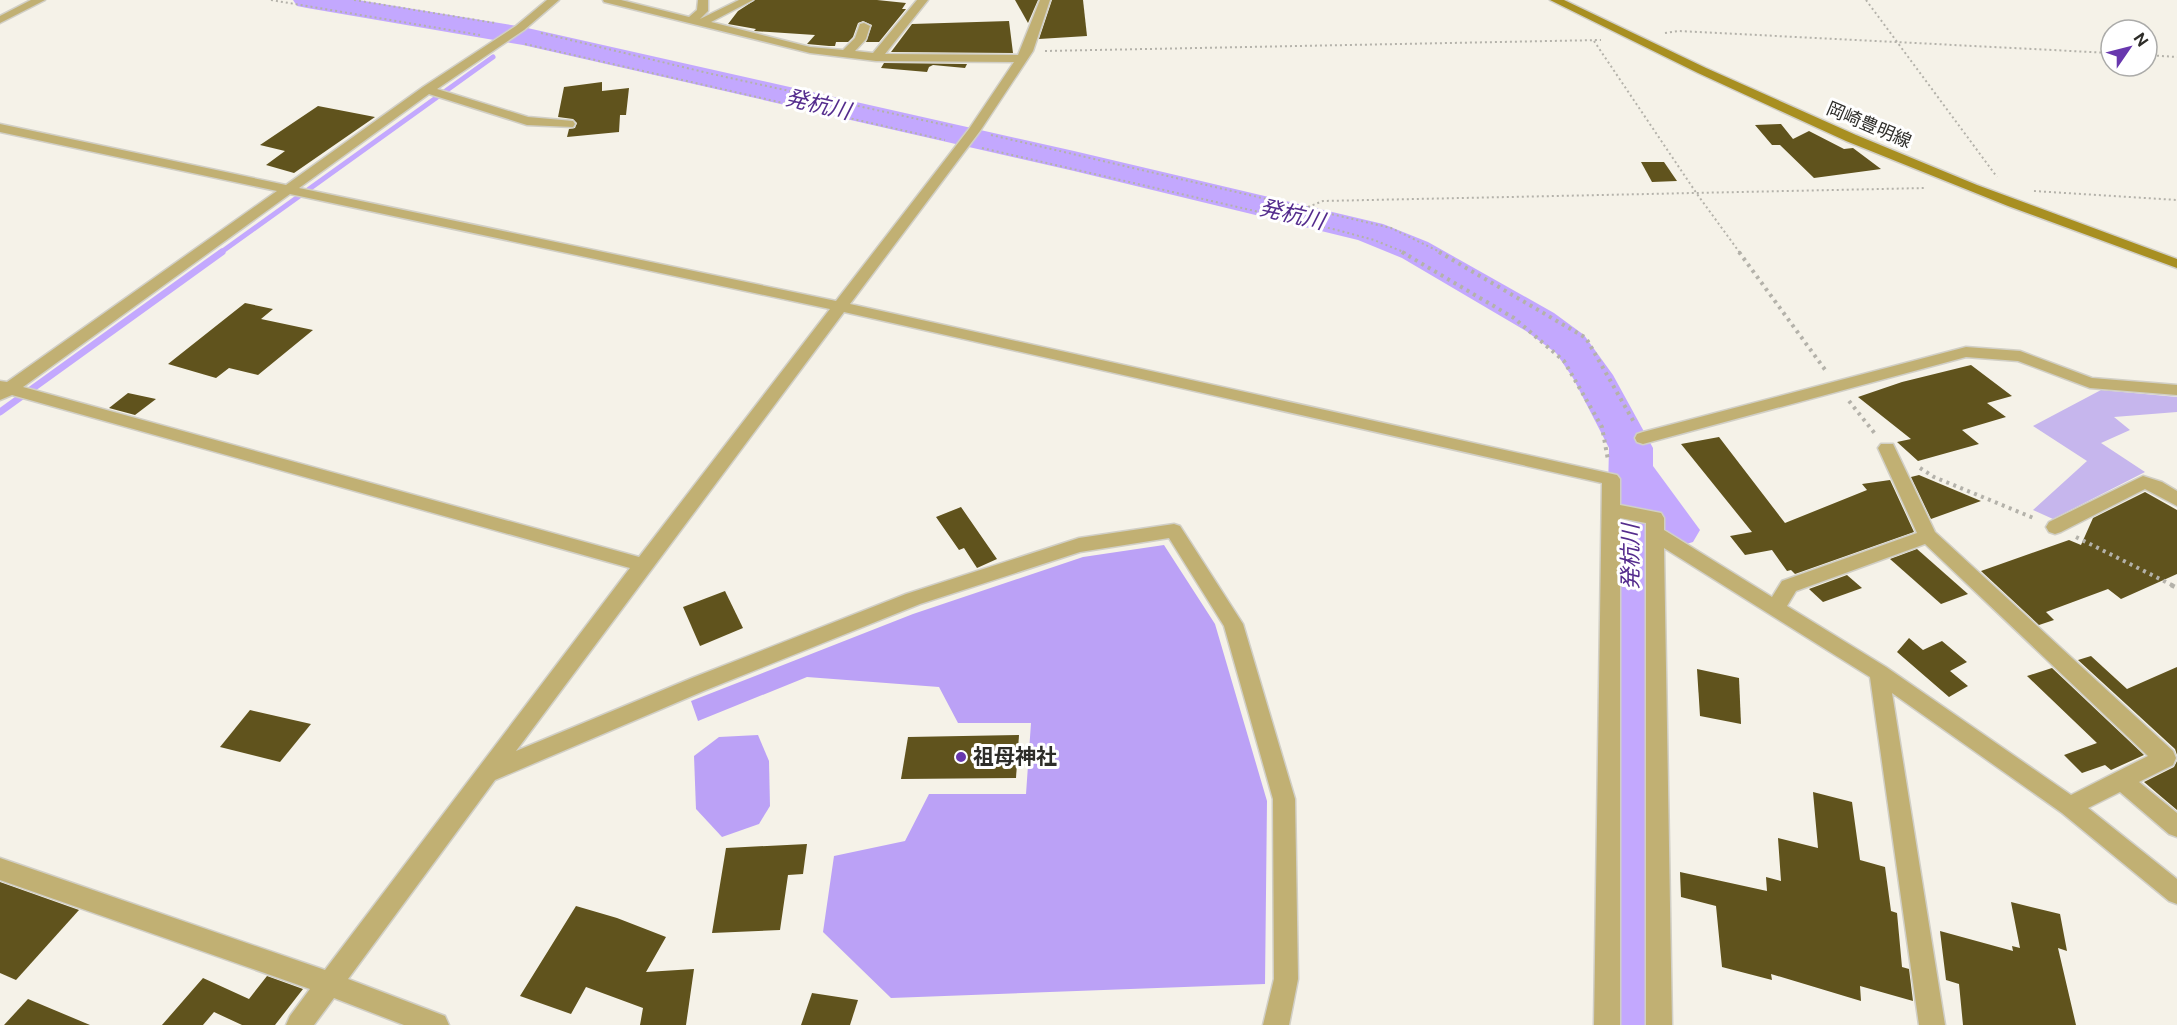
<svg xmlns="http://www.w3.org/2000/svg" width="2177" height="1025" font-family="'Public Sans','Noto Sans JP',sans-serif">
<rect width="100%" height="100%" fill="#f5f2e8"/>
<polygon fill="#c6b6ed" points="2101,390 2177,397 2177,412 2114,417 2130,430 2101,443 2145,472 2053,519 2033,510 2087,461 2033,426"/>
<g fill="#bba1f6">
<polygon points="1164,545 1215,624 1267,801 1265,984 891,998 823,932 834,856 905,841 929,794 1026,794 1031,723 958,723 939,687 807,677 698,721 691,701 913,614 1083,557"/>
<polygon points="758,735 769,761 770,806 759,824 722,837 696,809 694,756 719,737"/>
</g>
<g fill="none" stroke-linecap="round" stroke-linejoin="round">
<polyline stroke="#c3a8fe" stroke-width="5" points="220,253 493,57"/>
<polyline stroke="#c3a8fe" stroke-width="7" points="0,412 222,252"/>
<path fill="#c3a8fe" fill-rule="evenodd" d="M 293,0 L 358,0 L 523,27 L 1074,151 L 1383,224 L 1428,242 L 1554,313 L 1584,335 L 1613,375 L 1653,448 L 1653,466 L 1700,530 L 1693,542 C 1678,547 1664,549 1654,535 L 1659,1025 L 1595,1025 L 1609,448 L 1573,378 L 1556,353 L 1526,331 L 1402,258 L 1358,240 L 1074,171 L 523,45 L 307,8 L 297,6 Z"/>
</g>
<g fill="#60531d">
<polygon points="755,0 877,0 906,3 902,9 906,9 879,42 866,42 872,25 863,21 858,23 853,37 848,42 836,42 835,46 829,46 807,44 815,35 754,31 756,29 728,24 738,11"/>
<polygon points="1015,0 1038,0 1028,23"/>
<polygon points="1052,0 1083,0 1087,36 1039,39"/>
<polygon points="1009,21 1013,53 891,52 912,24"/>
<polygon points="884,63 967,64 965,68 933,65 929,67 927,72 881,68"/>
<polygon points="602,82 602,91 629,88 626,115 620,115 619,132 567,137 569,129 575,128 577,123 573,119 558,117 564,87"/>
<polygon points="318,106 375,117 294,173 266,165 285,151 260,145"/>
<polygon points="1781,124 1793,139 1809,131 1844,149 1853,148 1881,169 1814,178 1780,145 1772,145 1755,125"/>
<polygon points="1641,162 1664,162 1677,181 1652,182"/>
<polygon points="245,303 273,309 261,319 313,330 258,375 229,368 216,378 168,364"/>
<polygon points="1971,365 2012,396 1987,403 2006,417 1962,430 1979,444 1918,461 1897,442 1911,439 1858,397 1902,382"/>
<polygon points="128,393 156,399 135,415 109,408"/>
<polygon points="1719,437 1785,523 1867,490 1862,484 1890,480 1914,532 1795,574 1791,570 1787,571 1772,550 1745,555 1730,536 1752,532 1681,444"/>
<polygon points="1919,475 1981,501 1931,519 1911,477"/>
<polygon points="2145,492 2177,510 2177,574 2121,599 2108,589 2046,612 2054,620 2039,625 1981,571 2069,540 2081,545 2093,518"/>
<polygon points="961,507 997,559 977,568 964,548 959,550 936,517"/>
<polygon points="1917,549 1968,594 1941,604 1890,559"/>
<polygon points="1847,575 1862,588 1823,602 1809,589"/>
<polygon points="725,591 743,628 700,646 683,607"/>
<polygon points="1909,638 1923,650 1942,641 1967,662 1950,671 1968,686 1949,697 1897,652"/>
<polygon points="2091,656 2127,689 2177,667 2177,755 2175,749 2078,660"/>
<polygon points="2052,668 2144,755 2111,770 2105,765 2082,773 2064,755 2097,743 2027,676"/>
<polygon points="1697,669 1739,678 1741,724 1700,716"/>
<polygon points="250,710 311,724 280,762 220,747"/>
<polygon points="1019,735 1016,778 901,779 908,737"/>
<polygon points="2177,761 2177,810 2144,782 2174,767"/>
<polygon points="1813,792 1852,802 1860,860 1885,867 1891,911 1897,913 1902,967 1909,969 1913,1001 1860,986 1861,1001 1771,974 1772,980 1722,967 1716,906 1681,897 1680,872 1767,891 1766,877 1781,881 1778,838 1818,848"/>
<polygon points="807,844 803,874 788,875 780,930 712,933 726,848"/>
<polygon points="0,882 79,910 16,980 0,973"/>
<polygon points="2011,902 2060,914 2067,951 2058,948 2076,1025 1963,1025 1959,984 1946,980 1940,931 2013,951 2012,946 2020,948"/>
<polygon points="576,906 617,918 666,937 646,972 694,969 686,1025 640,1025 643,1008 586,987 571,1014 520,996"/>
<polygon points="267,976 303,989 275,1025 242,1025 214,1012 203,1025 162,1025 203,978 249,999"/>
<polygon points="812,993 858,1000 850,1025 801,1025"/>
<polygon points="28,999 90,1025 4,1025"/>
</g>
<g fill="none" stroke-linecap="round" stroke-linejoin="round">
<defs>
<g id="minor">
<polygon points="31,0 45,0 0,23 0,16"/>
<path d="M 547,0 L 559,0 L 524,30 L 437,89 L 528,117 L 573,121 L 575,124 L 573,127 L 527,125 L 429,94 L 299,188 L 836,301 L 969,129 L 1014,62 L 876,61 L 810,53 L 604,2 L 603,0 L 621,0 L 689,17 L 697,10 L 698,0 L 708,0 L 708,11 L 700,19 L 739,0 L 753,0 L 711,22 L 810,47 L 843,50 L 855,38 L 860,24 L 864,23 L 870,26 L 866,39 L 855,51 L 873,53 L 917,0 L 928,0 L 885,54 L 1018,55 L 1040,0 L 1050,0 L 1033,51 L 980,131 L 850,304 L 1617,475 L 1620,479 L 1620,505 L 1661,513 L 1664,518 L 1664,530 L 1772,597 L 1782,581 L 1917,533 L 1878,448 L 1881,444 L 1893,444 L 1935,532 L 2173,751 L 2176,758 L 2173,765 L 2139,782 L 2177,813 L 2177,837 L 2169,834 L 2120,792 L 2088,808 L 2177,879 L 2177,904 L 2169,901 L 2062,813 L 1892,693 L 1945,1025 L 1919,1025 L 1870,677 L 1664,548 L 1672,1025 L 1646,1025 L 1646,523 L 1620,518 L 1620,1025 L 1594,1025 L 1602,483 L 844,312 L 516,751 L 692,678 L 906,594 L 1079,538 L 1174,524 L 1180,526 L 1243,624 L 1295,799 L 1298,979 L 1289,1025 L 1263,1025 L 1274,979 L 1273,799 L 1224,626 L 1169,538 L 1080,552 L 920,604 L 706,690 L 495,780 L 348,979 L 445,1016 L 449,1025 L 404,1025 L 334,998 L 314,1025 L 286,1025 L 290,1016 L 310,989 L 0,880 L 0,858 L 325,970 L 630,568 L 12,395 L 0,400 L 0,381 L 7,382 L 277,191 L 0,132 L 0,124 L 286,185 L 423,87 L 516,26 ZM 290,194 L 830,309 L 639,557 L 23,387 ZM 1925,544 L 2148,756 L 2071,795 L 1886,667 L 1787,606 L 1796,591 Z"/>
<polygon points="1966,347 2020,351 2092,378 2177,385 2177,395 2090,388 2018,361 1966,357 1643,444 1637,442 1635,438 1637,434 1643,432"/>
<polygon points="2143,476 2162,482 2177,491 2177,506 2145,489 2061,532 2055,534 2049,532 2046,527 2049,522"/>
</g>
<polygon id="secondary" points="1550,0 1564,0 1706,68 1856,135 1977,185 2177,259 2177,268 2008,206 1846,141 1698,73"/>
</defs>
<use href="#minor" stroke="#d1cfc6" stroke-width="3"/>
<use href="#secondary" stroke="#d1cfc6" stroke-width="3"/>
<g stroke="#b4b2aa" stroke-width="2" stroke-dasharray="2 3" stroke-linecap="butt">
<polyline points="271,0 480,35"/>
<polyline points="354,0 495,23"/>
<polyline points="1866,0 1997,177"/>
<polyline points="541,33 712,74 954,127"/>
<polyline points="1665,33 1679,31 2111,53"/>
<polyline points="1594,41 1697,194 1740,253"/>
<polyline points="525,44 945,140"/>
<polyline points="1045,51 1601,40"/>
<polyline points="2147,55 2177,57"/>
<polyline points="991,135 1391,228 1442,253"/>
<polyline points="982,148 1337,230 1374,240 1406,253"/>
<polyline points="2034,191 2177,200"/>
<polyline points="1308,207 1323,201 1926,188"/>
</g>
<g stroke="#b4b2aa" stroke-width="4" stroke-dasharray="3 4.5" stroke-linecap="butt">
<polyline points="1402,252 1514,318 1564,361 1602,427 1608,460"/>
<polyline points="1439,252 1586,338 1635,424"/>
<polyline points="1739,252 1826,371"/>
<polyline points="1849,401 1876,435"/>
<polyline points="1920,468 1934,477 2036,519"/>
<polyline points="2076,537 2174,586"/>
</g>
<polyline stroke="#b4b2aa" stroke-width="4.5" stroke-dasharray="4 5" stroke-linecap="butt" points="2171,585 2177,588"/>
<use href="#minor" fill="#c1b073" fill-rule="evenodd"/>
<use href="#secondary" fill="#a88f21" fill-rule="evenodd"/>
</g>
<circle fill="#6837ae" stroke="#fff" stroke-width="2" cx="961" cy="757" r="6"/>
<g text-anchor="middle" stroke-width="6" stroke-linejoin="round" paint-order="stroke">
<g font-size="18" fill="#2e2d29" stroke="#fff">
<text transform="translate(1869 125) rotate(23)" y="6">岡崎豊明線</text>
</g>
<g font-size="21" font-weight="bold" fill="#2e2d29" stroke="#fff" text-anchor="start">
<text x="973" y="764">祖母神社</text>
</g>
<g font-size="22" font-style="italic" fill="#542c8d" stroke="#fff">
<text transform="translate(818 104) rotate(13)" y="8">発杭川</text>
<text transform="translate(1292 214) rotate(13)" y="8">発杭川</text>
<text transform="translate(1630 557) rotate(-90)" y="8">発杭川</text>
</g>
</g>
<g transform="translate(2129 48) rotate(55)"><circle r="28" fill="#ffffff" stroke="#ababa9" stroke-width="1.5"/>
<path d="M0-4.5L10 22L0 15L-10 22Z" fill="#6837ae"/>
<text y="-9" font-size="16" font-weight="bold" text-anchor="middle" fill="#2e2d29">N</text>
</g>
</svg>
